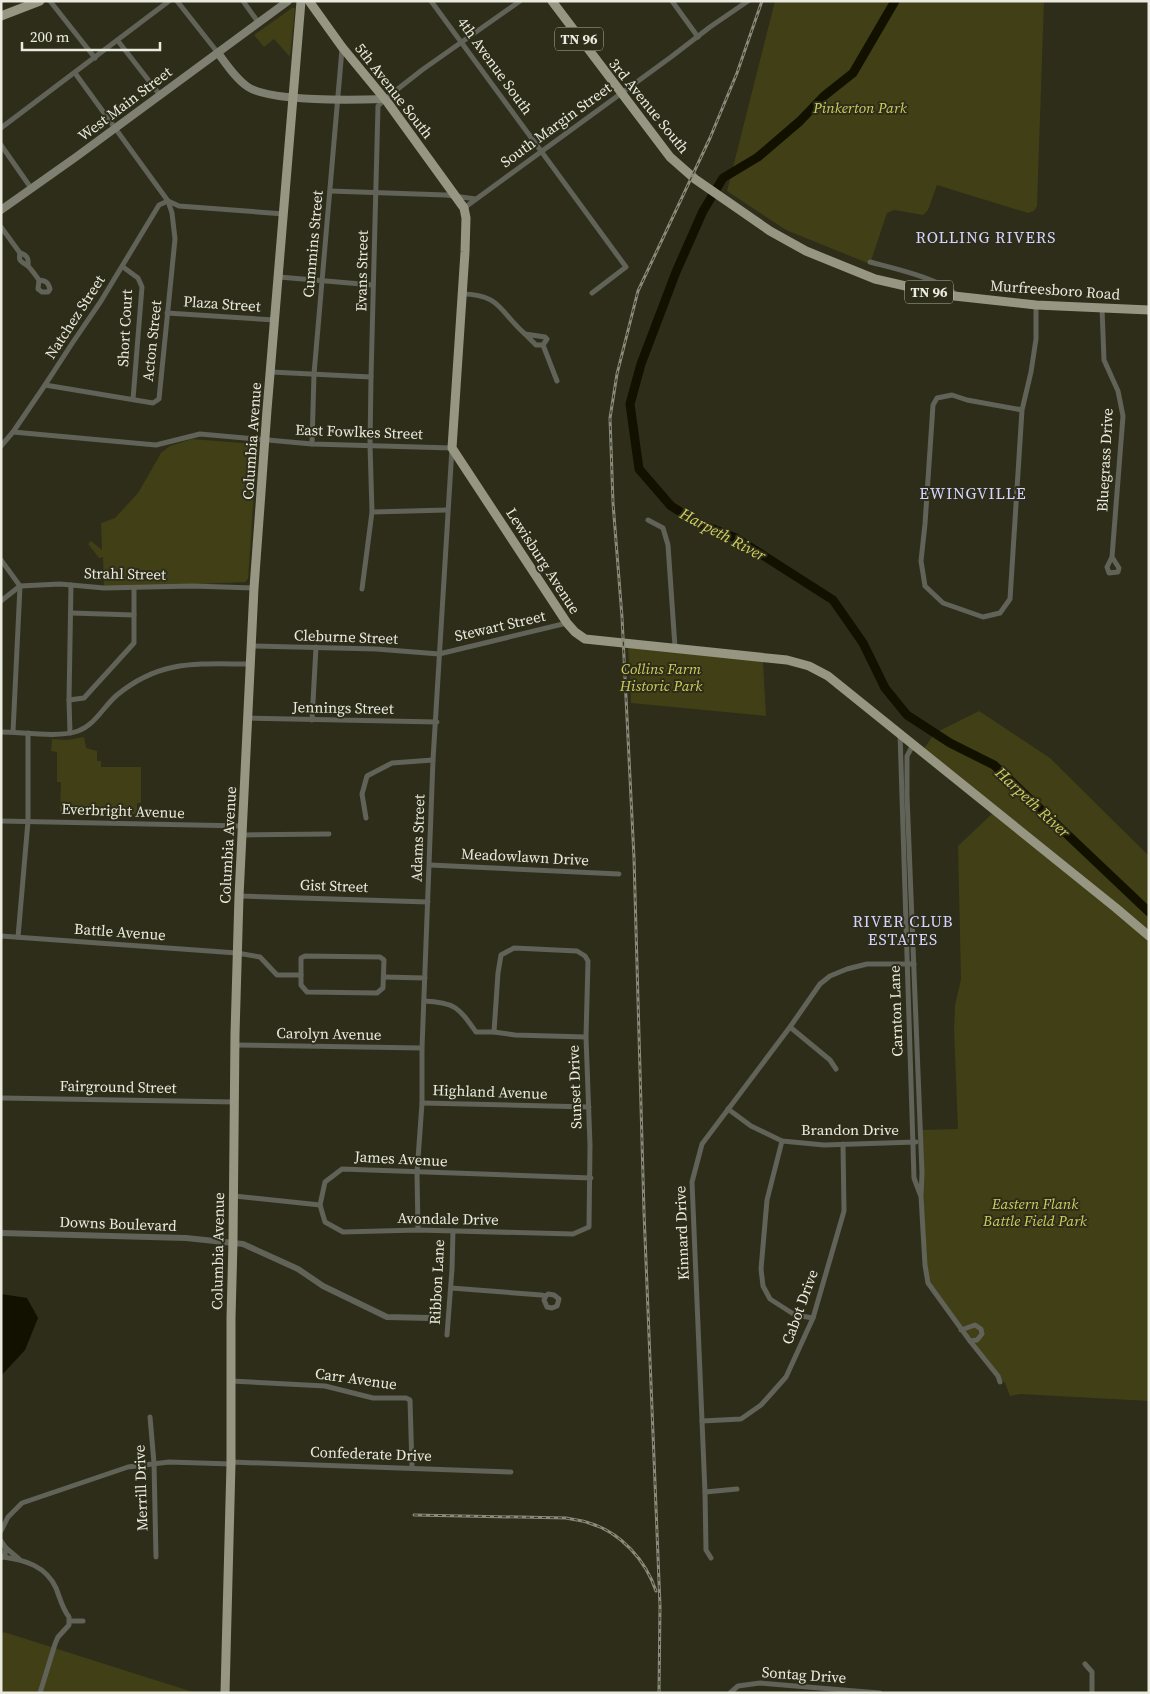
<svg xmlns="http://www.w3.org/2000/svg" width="1150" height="1694" font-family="'Source Serif 4',serif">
<rect width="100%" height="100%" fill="#2d2d1a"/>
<g fill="#403f16">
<polygon points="775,1 1044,1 1037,206 1034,211 1028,213 937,185 928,210 923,215 894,210 887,213 870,264 786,230 727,191"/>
<polygon points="292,8 295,8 290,57 274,39 264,47 254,35"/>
<polygon points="192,439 255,444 257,449 248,579 245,582 104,588 103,557 99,558 88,544 91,541 102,550 101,523 115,518 138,493 161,453 170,446"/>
<polygon points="628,647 763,661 766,716 631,703"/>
<polygon points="979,711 1050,758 1149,856 1149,1401 1020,1394 1010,1396 1005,1383 998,1376 928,1283 920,1130 958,1129 954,1030 955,1005 961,979 958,846 996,810 922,751 935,733"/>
<polygon points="84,737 86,748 97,751 97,761 101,761 101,767 141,767 141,803 137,803 137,814 61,814 60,811 61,782 57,782 57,752 51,751 52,739 67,740"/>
<polygon points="4,1632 196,1693 1,1693 1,1635"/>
</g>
<polygon fill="#121100" points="1,1294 27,1298 38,1318 25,1350 1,1376"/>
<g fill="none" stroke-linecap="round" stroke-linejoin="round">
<polyline stroke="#121100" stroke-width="9" points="895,1 853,73 824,96 800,121 758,157 723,178 703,211 676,272 641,364 630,404 639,469 671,506 700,524 736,538 833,600 863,643 885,688 907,715 950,743 994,765 1149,912"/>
<g stroke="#616258" stroke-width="5">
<polyline points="50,1 95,58"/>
<polyline points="177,1 218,53"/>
<polyline points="243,1 258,22"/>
<polyline points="431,1 626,267 592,293"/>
<polyline points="672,1 698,37"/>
<polyline points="118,41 160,95"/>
<polyline points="1,128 169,1"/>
<polyline points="1,145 31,188"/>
<polyline points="330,191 446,195 476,199"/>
<polyline points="168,201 179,206 284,214"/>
<polyline points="464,208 671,57 710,27 748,1"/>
<path d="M 1,227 L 20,253 C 18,263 22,261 28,266 C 32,270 36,276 39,280 L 38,289 L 42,292 L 48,292 L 50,289 C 48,282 46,281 39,280"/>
<path d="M 20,253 C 27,255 29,258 28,266"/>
<path d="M 870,262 C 896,269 938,278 957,295"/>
<polyline points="123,267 138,278 142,287 133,399"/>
<polyline points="279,277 373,285"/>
<path d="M 462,294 C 500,294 500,312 525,334 L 545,337 L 547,339 L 543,345 L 536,345 L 525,334"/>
<polyline points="1102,308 1104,360 1118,391 1123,416 1112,557 1107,567 1109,573 1118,572 1119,568 1112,557"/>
<polyline points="167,313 275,320"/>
<polyline points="543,345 557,381"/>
<polyline points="271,372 371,377"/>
<polyline points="45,385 153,403 159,399 175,239 172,213 168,201 75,73"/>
<polyline points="1022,410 967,400 952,395 937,398 933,405 925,524 921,561 925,586 943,603 983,617 1000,613 1010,599 1022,410 1031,372 1036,339 1036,305"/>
<polyline points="13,432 156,445 200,434 312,444 452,448 433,760 422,1048 422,1103 417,1173 418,1230"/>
<polyline points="312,444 314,374 342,49"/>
<polyline points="1,446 13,432 45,385 73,342 101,301 159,205 168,201"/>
<polyline points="372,512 447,510"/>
<polyline points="648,520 663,528 668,545 675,647"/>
<polyline points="1,560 20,586 13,732"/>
<polyline points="362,589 372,512 370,445 371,377 378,106 385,99 422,70 520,1"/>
<polyline points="1,601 20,586 60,584 104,588 192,586 254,588"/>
<polyline points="71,613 134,615"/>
<polyline points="251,646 376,649 439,654 567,623"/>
<polyline points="69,700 71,585"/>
<polyline points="248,718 437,722"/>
<polyline points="312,720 316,647"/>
<path d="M 1,732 C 21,732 59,738 78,731 C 95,725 103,707 117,695 C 161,659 197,664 251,664"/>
<polyline points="70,733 69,700 84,698 134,643 134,588"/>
<polyline points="900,733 914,1178 920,1194"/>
<polyline points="913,745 907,756 907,795 922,1173 921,1196 925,1265 928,1283 970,1341 977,1340 982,1334 981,1329 975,1325 961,1330"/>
<polyline points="366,818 362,794 367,776 392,763 433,760"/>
<polyline points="1,821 243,826"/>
<polyline points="242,835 329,834"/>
<polyline points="430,865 619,874"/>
<polyline points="239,896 428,902"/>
<polyline points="1,936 237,953 260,957 277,975 301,975"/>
<polyline points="18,937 28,821 28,733"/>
<polygon points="305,956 380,957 384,960 383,988 377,993 307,992 301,985 301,958"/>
<polyline points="384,977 425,978"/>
<path d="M 424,1001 C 455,1002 459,1008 476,1032 L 494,1032 L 515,1035 L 586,1037"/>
<polyline points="790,1027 830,1060 836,1069"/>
<polyline points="494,1032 498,973 501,955 514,948 577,951 585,956 588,961 586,1037 590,1145 589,1227 573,1234 418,1230 343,1232 325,1222 320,1205 325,1182 342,1169 591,1178"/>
<polyline points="235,1045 422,1048"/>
<polyline points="1,1098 235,1102"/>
<polyline points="422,1103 589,1107"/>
<polyline points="728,1109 751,1126 782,1141 824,1145 916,1142"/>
<polyline points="782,1141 767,1200 761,1269 763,1286 770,1299 795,1315 813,1318"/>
<polyline points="234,1196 320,1205"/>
<polyline points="451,1288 541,1295 546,1296 548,1294 554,1295 559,1299 557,1306 552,1308 547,1307 544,1300 546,1296"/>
<polyline points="447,1335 452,1269 453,1231"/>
<polyline points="970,1341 998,1376 1000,1382"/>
<polyline points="231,1381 325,1386 373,1398 406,1398 410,1400 412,1468"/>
<polyline points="150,1417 154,1463 156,1557"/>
<polyline points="702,1421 741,1419 761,1405 786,1377 813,1318 844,1211 843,1144"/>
<polyline points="231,1462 511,1472"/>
<polyline points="705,1492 737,1489"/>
<polyline points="1,1531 8,1517 22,1503 128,1467 169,1462 231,1464"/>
<polyline points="1,1541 6,1548 5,1555 1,1558"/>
<polyline points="6,1548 19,1559"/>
<path d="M 3,1557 C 25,1560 46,1566 56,1588 C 60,1598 62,1608 69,1617 L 69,1625 L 58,1637 L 55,1644 L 40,1693"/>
<polyline points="711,1558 706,1550 705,1492 692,1182 702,1144 790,1027 820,984 830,976 847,969 867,964 914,964"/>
<polyline points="70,1621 83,1621"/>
<polyline points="1085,1664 1092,1672 1092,1693"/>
<polyline points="730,1693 738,1686 760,1683 880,1693"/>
</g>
<polyline stroke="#616258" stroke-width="6" points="1,1233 186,1238 243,1244 298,1269 323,1286 387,1317 430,1318"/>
<g stroke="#7f8071" stroke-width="8">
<path d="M 218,53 C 227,65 236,79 248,87 C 271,102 356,100 385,99"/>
<polyline points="1,210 76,157 288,1"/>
</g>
<g stroke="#969683" stroke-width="9">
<polyline points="309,1 342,47 388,103 464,208 466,218 465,252 452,448 567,623 575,632 585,639 787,660 809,666 828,676 1116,908 1149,936"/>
<polyline points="552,1 670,157 695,179 770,231 806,251 875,279 945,295 1036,305 1149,310"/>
<polyline points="1,16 40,1"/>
<polyline points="225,1693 231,1464 231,1318 233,1242 235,1034 239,896 254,588 267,410 301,1"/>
</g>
<defs>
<g id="rail">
<path d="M 414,1515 L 566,1518 C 574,1520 582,1520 589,1523 C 621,1532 646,1561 656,1591"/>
<polyline points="659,1693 660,1606 644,1212 634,858 622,617 613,503 610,418 617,374 638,291 710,138 737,73 762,1"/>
</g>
</defs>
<use href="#rail" stroke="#8a8a7b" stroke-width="3"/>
<use href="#rail" stroke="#2d2d1a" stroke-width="1" stroke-dasharray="4" stroke-linecap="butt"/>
</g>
<g text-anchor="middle" stroke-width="4" stroke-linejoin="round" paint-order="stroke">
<g fill="#2d2d1a" stroke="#b1b1a3" stroke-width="1">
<rect x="555" y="27.5" width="48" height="23" rx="4"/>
<rect x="905" y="280.5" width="48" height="23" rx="4"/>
</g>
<g font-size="14" font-weight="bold" fill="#eaeade">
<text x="579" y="44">TN 96</text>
<text x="929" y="297">TN 96</text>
</g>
<g font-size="15" fill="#eaeade" stroke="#2d2d1a">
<text transform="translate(495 66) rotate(54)" y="5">4th Avenue South</text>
<text transform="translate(394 91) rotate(52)" y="5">5th Avenue South</text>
<text transform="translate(125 104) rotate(-37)" y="5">West Main Street</text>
<text transform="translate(649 106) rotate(51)" y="5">3rd Avenue South</text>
<text transform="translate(556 125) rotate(-36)" y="5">South Margin Street</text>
<text transform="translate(313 244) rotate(-85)" y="5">Cummins Street</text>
<text transform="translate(362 271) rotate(-89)" y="5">Evans Street</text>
<text transform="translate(1055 290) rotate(4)" y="5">Murfreesboro Road</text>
<text transform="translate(222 304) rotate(4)" y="5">Plaza Street</text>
<text transform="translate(75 317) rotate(-57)" y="5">Natchez Street</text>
<text transform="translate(125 328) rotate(-87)" y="5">Short Court</text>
<text transform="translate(152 341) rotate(-84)" y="5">Acton Street</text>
<text transform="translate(359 432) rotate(2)" y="5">East Fowlkes Street</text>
<text transform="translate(252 441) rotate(-86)" y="5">Columbia Avenue</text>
<text transform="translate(1105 460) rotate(-87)" y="5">Bluegrass Drive</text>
<text transform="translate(543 561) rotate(57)" y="5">Lewisburg Avenue</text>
<text transform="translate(125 574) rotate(1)" y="5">Strahl Street</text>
<text transform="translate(500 626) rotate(-13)" y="5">Stewart Street</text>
<text transform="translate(346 637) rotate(2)" y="5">Cleburne Street</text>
<text transform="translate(343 708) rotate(1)" y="5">Jennings Street</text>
<text transform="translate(123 811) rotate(2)" y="5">Everbright Avenue</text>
<text transform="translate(418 838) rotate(-88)" y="5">Adams Street</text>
<text transform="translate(228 845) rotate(-87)" y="5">Columbia Avenue</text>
<text transform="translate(525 857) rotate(3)" y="5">Meadowlawn Drive</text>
<text transform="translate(334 886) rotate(2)" y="5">Gist Street</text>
<text transform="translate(120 932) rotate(4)" y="5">Battle Avenue</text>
<text transform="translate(896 1011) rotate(-92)" y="5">Carnton Lane</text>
<text transform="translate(329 1034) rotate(1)" y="5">Carolyn Avenue</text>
<text transform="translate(118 1087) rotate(1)" y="5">Fairground Street</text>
<text transform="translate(575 1087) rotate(-92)" y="5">Sunset Drive</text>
<text transform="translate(490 1092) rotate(2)" y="5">Highland Avenue</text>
<text x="850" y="1135">Brandon Drive</text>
<text transform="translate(401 1159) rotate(3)" y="5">James Avenue</text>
<text transform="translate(448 1219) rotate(1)" y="5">Avondale Drive</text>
<text transform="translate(118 1224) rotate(2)" y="5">Downs Boulevard</text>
<text transform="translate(682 1233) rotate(-92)" y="5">Kinnard Drive</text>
<text transform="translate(218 1251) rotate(-89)" y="5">Columbia Avenue</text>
<text transform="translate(437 1282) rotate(-87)" y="5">Ribbon Lane</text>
<text transform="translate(800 1307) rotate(-70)" y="5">Cabot Drive</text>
<text transform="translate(356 1379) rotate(8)" y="5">Carr Avenue</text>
<text transform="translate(371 1454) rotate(2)" y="5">Confederate Drive</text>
<text transform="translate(141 1488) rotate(-92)" y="5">Merrill Drive</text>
<text transform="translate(804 1675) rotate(4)" y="5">Sontag Drive</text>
</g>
<g font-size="15" font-style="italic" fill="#cfce5d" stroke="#2d2d1a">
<text x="860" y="113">Pinkerton Park</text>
<text x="661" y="674">Collins Farm<tspan x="661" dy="17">Historic Park</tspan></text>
<text x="1035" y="1209">Eastern Flank<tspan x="1035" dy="17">Battle Field Park</tspan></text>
</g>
<g font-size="16" letter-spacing="1" fill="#d6d3ff" stroke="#2d2d1a">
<text x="986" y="243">ROLLING RIVERS</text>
<text x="973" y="499">EWINGVILLE</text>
<text x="903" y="927">RIVER CLUB<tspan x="903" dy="18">ESTATES</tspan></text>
</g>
<g font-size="16" font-style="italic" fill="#d1cf5f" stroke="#2d2d1a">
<text transform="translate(723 534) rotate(28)" y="6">Harpeth River</text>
<text transform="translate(1033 802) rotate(43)" y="6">Harpeth River</text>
</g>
</g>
<rect width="1150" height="1694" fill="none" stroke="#eaeade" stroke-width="5"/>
<path d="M22 42v8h138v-8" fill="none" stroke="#eaeade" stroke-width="2.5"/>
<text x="30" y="42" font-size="15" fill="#eaeade" stroke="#2d2d1a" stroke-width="4" paint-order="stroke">200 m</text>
</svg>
